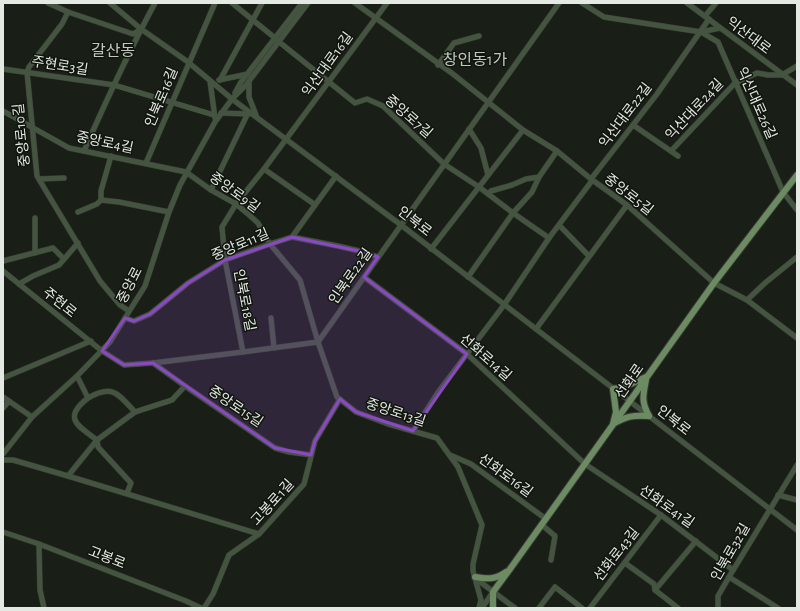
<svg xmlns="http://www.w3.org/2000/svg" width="800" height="611" font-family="'Alegreya Sans','Noto Sans KR',sans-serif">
<rect width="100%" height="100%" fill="#191f17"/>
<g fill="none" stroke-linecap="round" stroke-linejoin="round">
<defs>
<g id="minor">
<polyline points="48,3 68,12 133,34 140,30"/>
<polyline points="110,3 141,29 188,62 232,99 401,225 797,530"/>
<polyline points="232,3 275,38"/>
<polyline points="355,3 453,74 523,130 557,151 591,179 627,205 714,283 747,300 797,338"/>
<polyline points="582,3 604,17 701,32 718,42 783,192 797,210"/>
<polyline points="687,3 797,85"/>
<polyline points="68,12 62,24 29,67 27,72 37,176 100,281 120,305 129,311"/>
<polyline points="705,16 716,3"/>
<polyline points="701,32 720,28"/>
<polyline points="278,41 355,103 367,99 383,106 444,164 479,187 513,213 549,238"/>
<polyline points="438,65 454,43 479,36"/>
<polyline points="3,69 114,85 214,115"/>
<polyline points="219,80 248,74"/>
<polyline points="220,80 262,3"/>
<polyline points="210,81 215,118"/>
<polyline points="249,81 249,97 256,115"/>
<polyline points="235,93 241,82 302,3"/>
<polyline points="3,111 69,148 186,172 211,190 236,204 248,214 258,223 270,244 300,280 318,342"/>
<polyline points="221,113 249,114"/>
<polyline points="633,125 678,156"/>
<polyline points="469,129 481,148 488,175"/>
<path d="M 84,151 C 106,101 129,51 155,3"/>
<polyline points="671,151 735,83 757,73 768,75 782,75 797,66"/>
<polyline points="146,163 215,3"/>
<polyline points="264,169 314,204"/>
<polyline points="39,179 64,178"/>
<polyline points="211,190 248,113"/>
<polyline points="488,194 491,191 512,185 526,179 539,177"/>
<polyline points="101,200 101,191 111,156"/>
<polyline points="78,212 97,204 101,200 119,202 169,212"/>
<polyline points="35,218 35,253"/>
<polyline points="559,225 589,256"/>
<polyline points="292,237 336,176"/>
<polyline points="431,249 523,130"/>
<polyline points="3,261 53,248 64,259"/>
<polyline points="3,271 102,351 124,365 153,363 243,352 318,342 337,397 356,412 388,424 437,438 458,467 482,525 473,564 473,571 481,600 479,608"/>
<polyline points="364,277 467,354 585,464 661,515 733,570"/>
<polyline points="468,277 513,213 532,192 539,177 557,151"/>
<polyline points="19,284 33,276 59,265 78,243"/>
<polyline points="747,300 765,283 797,257"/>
<polyline points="125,318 134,321 150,314 188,283 225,260 270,244 292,237 338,246 364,252 378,257"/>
<polyline points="271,318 274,348"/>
<polyline points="536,329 627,205"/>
<polyline points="318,342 559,3"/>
<polyline points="243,352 225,260 222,227 236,204 264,169 387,3"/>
<polyline points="153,363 185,386 275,448 289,452 311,455"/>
<path d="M 77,376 L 88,398 C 62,418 78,426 97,440 L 98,447 L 131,483 L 127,493"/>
<polyline points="3,378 91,341"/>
<polyline points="3,397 32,417"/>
<path d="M 88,398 C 113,384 117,393 135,412"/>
<polyline points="3,408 9,401"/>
<polyline points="413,431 439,391 504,305 549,238 591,182 591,179 657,94 709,19"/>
<polyline points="3,454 32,417 77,376 110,342 145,286 169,212 180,185 215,122 232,99 246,85 308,3"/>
<polyline points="450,455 471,464 546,519"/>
<polyline points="3,460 13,460 68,476 259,534"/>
<polyline points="68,476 97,440 135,412 172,400 185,386"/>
<polyline points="778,495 797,500"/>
<polyline points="542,525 555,536 551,560"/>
<polyline points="3,532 39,544 186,601 201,608"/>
<polyline points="39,544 40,590 44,608"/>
<polyline points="625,563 654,584 655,590 678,608"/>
<polyline points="729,577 778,608"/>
<polyline points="475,578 515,608"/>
<polyline points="655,590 696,541"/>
<polyline points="204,608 213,594 229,555 259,534 304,484 315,441 340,399"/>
<polyline points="482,608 493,592"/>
<polyline points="539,608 555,587 582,608"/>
<polyline points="590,608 661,515"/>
<polyline points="718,608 718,596 729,577 797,465"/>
</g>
<g id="major">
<path d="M 646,377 L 624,387 L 613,389 L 616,412 L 613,424 C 627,416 633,415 649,416"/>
<path d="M 646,380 C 643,396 641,401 649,416"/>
<path d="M 475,577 C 487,579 495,580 506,572"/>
<polyline points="493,608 493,592 510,569 714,283 797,175"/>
</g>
</defs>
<use href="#minor" stroke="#353b34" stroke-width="6"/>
<use href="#major" stroke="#353b34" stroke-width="8"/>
<use href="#minor" stroke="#455441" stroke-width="5"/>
<use href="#major" stroke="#6d8b63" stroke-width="6"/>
</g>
<path fill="#8b48c4" fill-opacity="0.2" stroke="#8b48c4" stroke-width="3" stroke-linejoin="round" d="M 292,237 L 364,252 L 378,257 L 364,277 L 467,354 L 413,431 L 356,412 L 340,399 L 315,441 L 311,455 L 275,448 L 153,363 L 124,365 L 102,351 L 125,318 L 134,321 L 150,314 L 188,283 L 225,260 Z"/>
<g text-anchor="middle" stroke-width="3" stroke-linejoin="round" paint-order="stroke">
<g font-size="14" fill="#e4e9e3" stroke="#10150e">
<text transform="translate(749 35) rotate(37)" y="5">익산대로</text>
<text transform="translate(327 64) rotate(-54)" y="5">익산대로16길</text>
<text transform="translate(60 65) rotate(9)" y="5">주현로3길</text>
<text transform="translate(161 97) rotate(-67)" y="5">인북로16길</text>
<text transform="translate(757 103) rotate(66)" y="5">익산대로26길</text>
<text transform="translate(694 109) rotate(-47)" y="5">익산대로24길</text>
<text transform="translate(625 115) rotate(-53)" y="5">익산대로22길</text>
<text transform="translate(409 116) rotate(41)" y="5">중앙로7길</text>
<text transform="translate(21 135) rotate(-96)" y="5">중앙로10길</text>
<text transform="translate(105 142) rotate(12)" y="5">중앙로4길</text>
<text transform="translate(235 192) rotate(36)" y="5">중앙로9길</text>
<text transform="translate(629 194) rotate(38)" y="5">중앙로5길</text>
<text transform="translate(415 221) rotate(38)" y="5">인북로</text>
<text transform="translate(240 244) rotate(-23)" y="5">중앙로11길</text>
<text transform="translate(350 276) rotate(-55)" y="5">인북로22길</text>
<text transform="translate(129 285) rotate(-63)" y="5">중앙로</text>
<text transform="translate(245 300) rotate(79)" y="5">인북로18길</text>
<text transform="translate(60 302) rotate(39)" y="5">주현로</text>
<text transform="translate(486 357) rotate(41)" y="5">선화로14길</text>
<text transform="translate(629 381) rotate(-55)" y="5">선화로</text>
<text transform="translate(236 406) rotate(34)" y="5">중앙로15길</text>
<text transform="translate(396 412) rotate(18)" y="5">중앙로13길</text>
<text transform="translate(674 420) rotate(38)" y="5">인북로</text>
<text transform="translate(506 475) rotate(36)" y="5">선화로16길</text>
<text transform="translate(272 502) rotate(-48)" y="5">고봉로1길</text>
<text transform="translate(667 506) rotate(35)" y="5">선화로41길</text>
<text transform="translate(730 552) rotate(-60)" y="5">인북로32길</text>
<text transform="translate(616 554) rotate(-52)" y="5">선화로43길</text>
<text transform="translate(107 557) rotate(21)" y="5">고봉로</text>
</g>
<g font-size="16" fill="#c0c8be" stroke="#10150e">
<text x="113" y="56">갈산동</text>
<text x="475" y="65">창인동1가</text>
</g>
</g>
<rect width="800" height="611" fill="none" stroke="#e4e9e3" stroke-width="8"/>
</svg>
